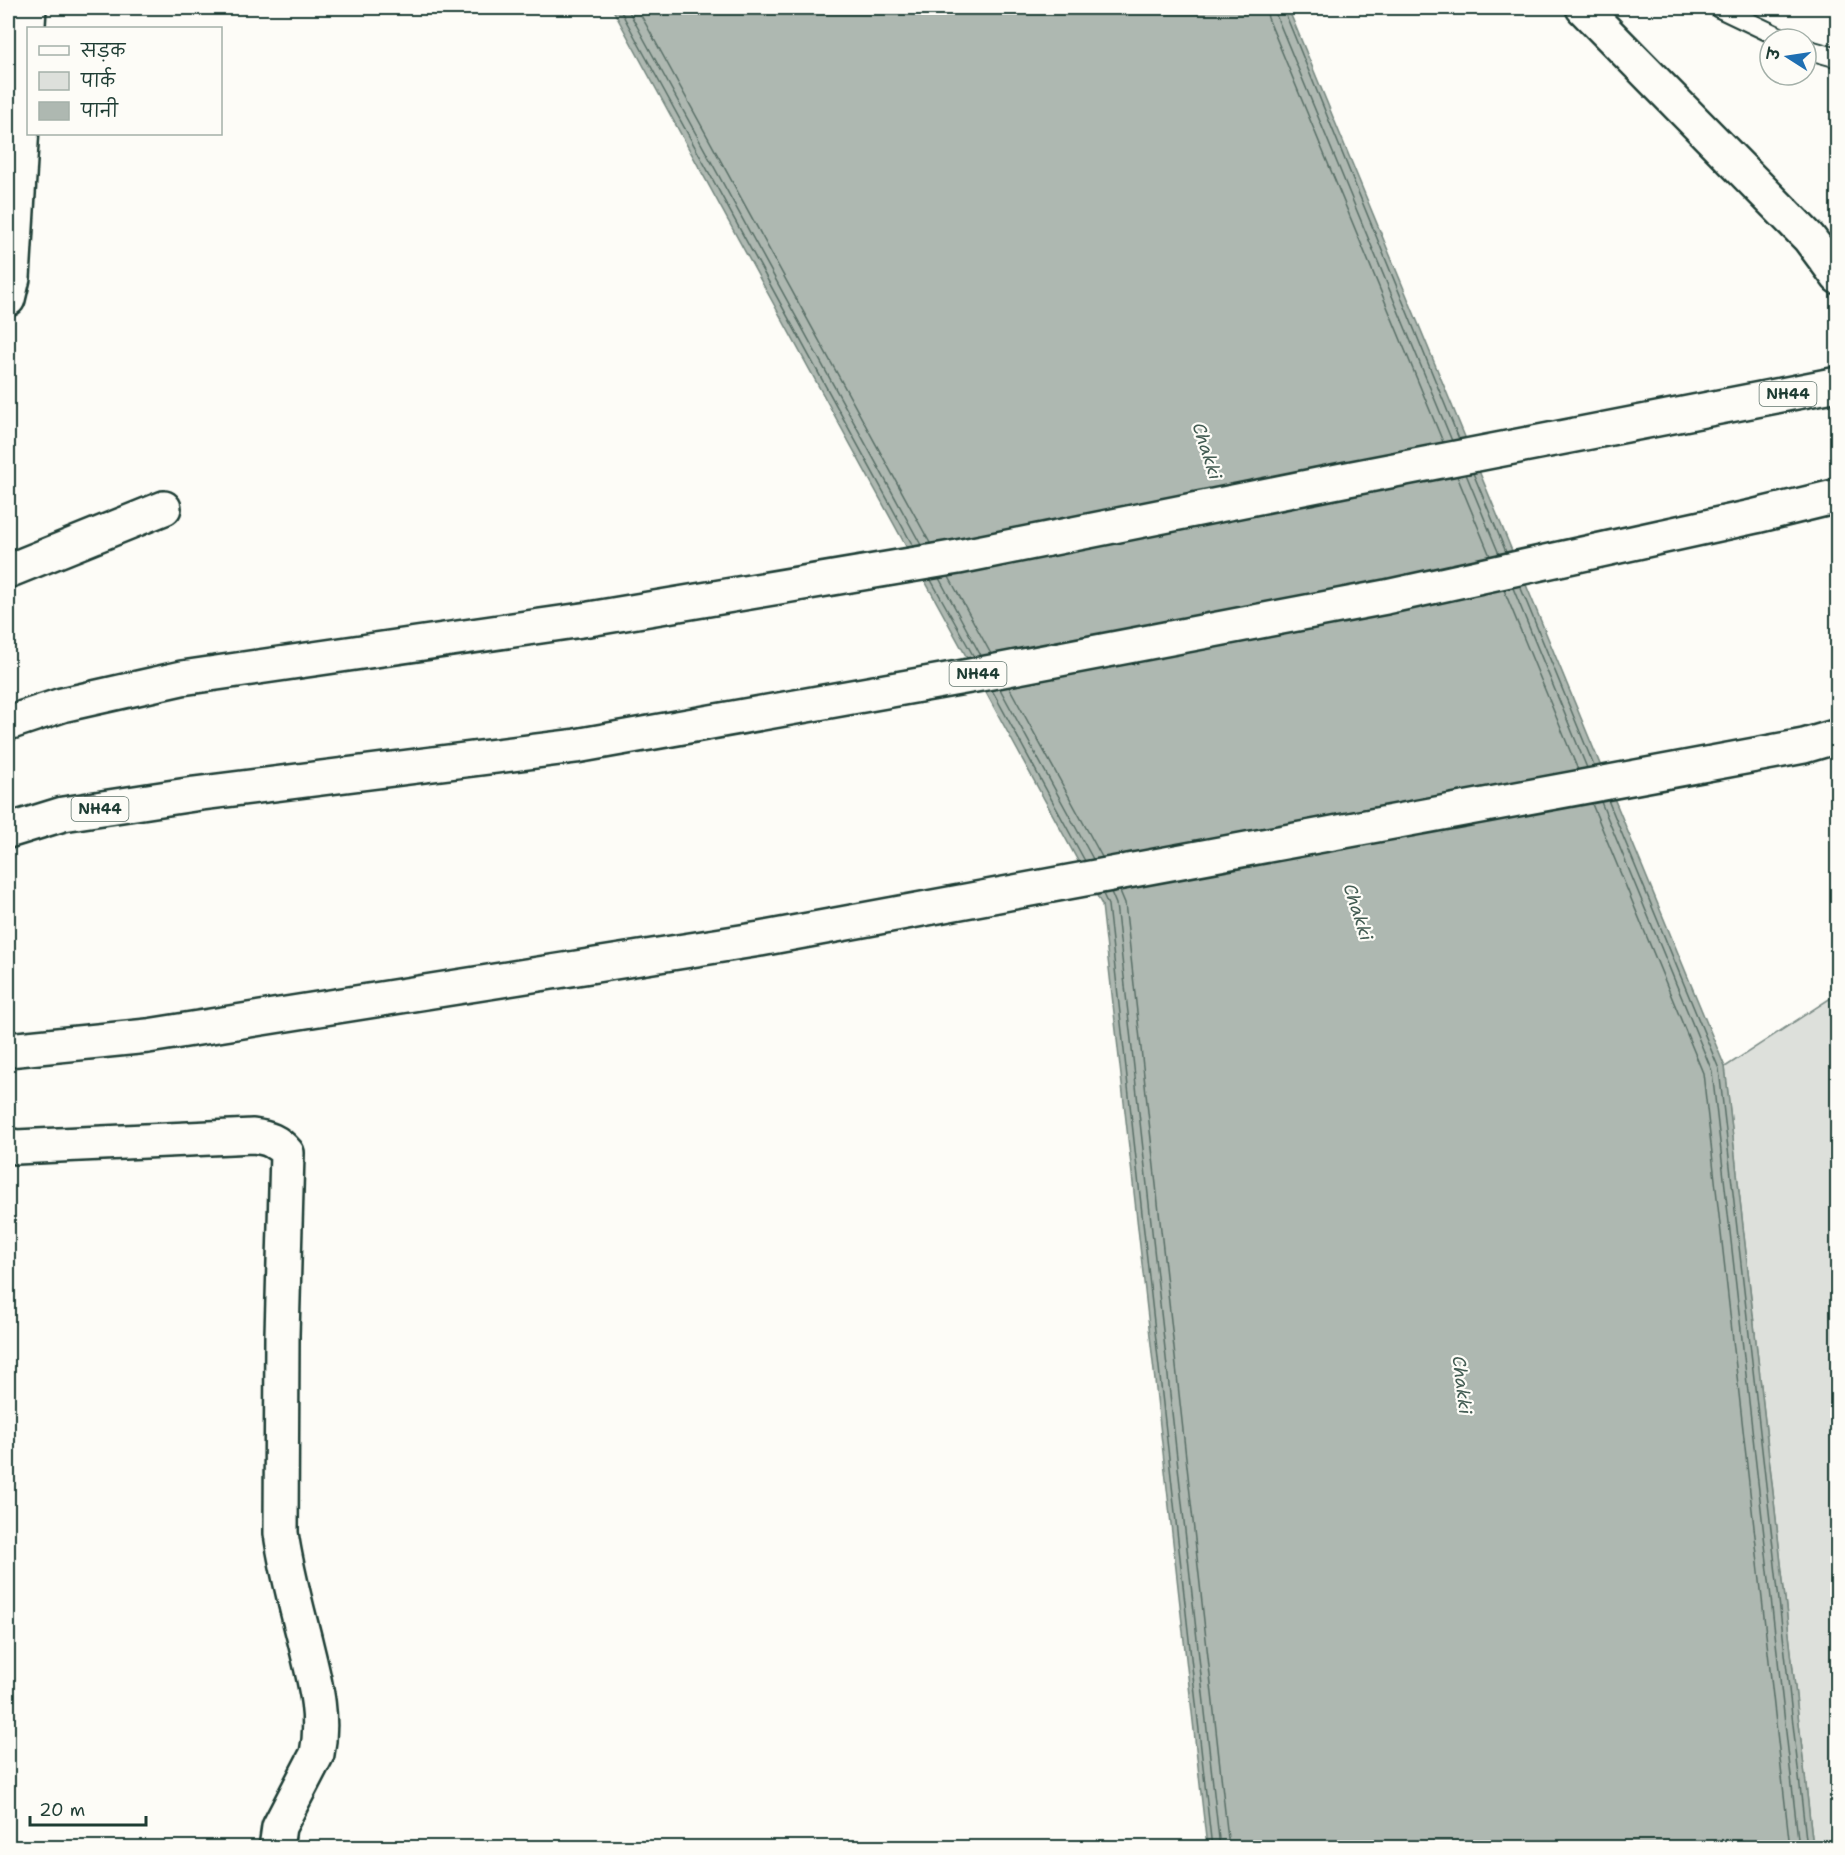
<svg xmlns="http://www.w3.org/2000/svg" width="1845" height="1855" font-family="'Shantell Sans','Playpen Sans Deva',sans-serif">
<rect width="100%" height="100%" fill="#fdfcf7"/>
<filter id="ink" filterUnits="userSpaceOnUse"><feTurbulence type="fractalNoise" baseFrequency=".0167" numOctaves="2"/><feDisplacementMap in="SourceGraphic" scale="12" xChannelSelector="R" yChannelSelector="G"/><feConvolveMatrix kernelMatrix="1 2 1 2 8 2 1 2 1" color-interpolation-filters="sRGB"/></filter>
<g filter="url(#ink)">
<polygon fill="#dde0db" stroke="#7e8e88" stroke-width="1.5" points="1837,994 1837,1847 1813,1847 1725,1067"/>
<polygon fill="#aeb8b1" stroke="#75877f" stroke-width="1.5" points="612,8 1288,8 1725,1067 1813,1847 1207,1847 1102,905"/>
<g fill="none" stroke-linecap="round" stroke-linejoin="round">
<g stroke="#586e66" stroke-width="1.5">
<polyline points="619,8 913,546"/>
<polyline points="627,8 921,545"/>
<polyline points="637,8 930,543"/>
<polyline points="1266,8 1268,18 1443,442"/>
<polyline points="1275,8 1276,15 1452,441"/>
<polyline points="1283,8 1459,439"/>
<polyline points="1473,473 1506,552"/>
<polyline points="1466,474 1499,554"/>
<polyline points="1457,476 1490,556"/>
<polyline points="949,577 991,654"/>
<polyline points="939,578 981,656"/>
<polyline points="931,580 974,657"/>
<polyline points="1520,586 1594,766"/>
<polyline points="1513,588 1587,768"/>
<polyline points="1504,590 1578,770"/>
<polyline points="1009,687 1102,857"/>
<polyline points="1000,689 1093,859"/>
<polyline points="992,690 1085,861"/>
<polyline points="1608,800 1719,1069 1807,1848"/>
<polyline points="1601,802 1712,1071 1799,1848"/>
<polyline points="1592,804 1703,1073 1790,1848"/>
<polyline points="1120,891 1125,903 1229,1848"/>
<polyline points="1111,892 1116,904 1220,1848"/>
<polyline points="1103,894 1108,905 1212,1848"/>
</g>
<defs>
<g id="lane">
<polyline points="1719,8 1784,39"/>
<polyline points="1806,49 1838,58"/>
</g>
<g id="street">
<polyline points="1583,8 1809,238 1838,277"/>
<polyline points="8,299 13,278 29,8"/>
<polyline points="8,571 164,508"/>
<polyline points="8,1050 148,1036 760,939 1804,746 1838,736"/>
<path d="M 8,1145 L 16,1147 L 253,1136 C 268,1138 277,1141 287,1153 L 282,1335 L 281,1533 C 286,1569 296,1605 305,1641 C 314,1679 325,1714 317,1754 L 279,1827 L 276,1848"/>
</g>
<g id="highway">
<polyline points="8,723 62,705 182,678 589,619 958,557 1348,479 1838,384"/>
<polyline points="8,831 63,814 194,794 576,746 981,674 1386,597 1756,516 1838,496"/>
</g>
</defs>
<use href="#lane" stroke="#1f3d34" stroke-width="22"/>
<use href="#street" stroke="#1f3d34" stroke-width="38"/>
<use href="#highway" stroke="#1f3d34" stroke-width="38"/>
<use href="#lane" stroke="#fdfcf7" stroke-width="18"/>
<use href="#street" stroke="#fdfcf7" stroke-width="33"/>
<use href="#highway" stroke="#fdfcf7" stroke-width="33"/>
</g>
</g>
<g text-anchor="middle" stroke-width="4.5" stroke-linejoin="round" paint-order="stroke">
<g fill="#fdfcf7" stroke="#62766e" stroke-width="1.5">
<rect x="1759.5" y="382" width="57" height="24" rx="4.5"/>
<rect x="949.5" y="662" width="57" height="24" rx="4.5"/>
<rect x="71.5" y="797" width="57" height="24" rx="4.5"/>
</g>
<g font-size="15" font-weight="bold" fill="#1f3d34">
<text x="1788" y="399">NH44</text>
<text x="978" y="679">NH44</text>
<text x="100" y="814">NH44</text>
</g>
<g font-size="18" font-style="italic" fill="#435c53" stroke="#fdfcf7">
<text transform="translate(1207 451) rotate(72)" y="6">Chakki</text>
<text transform="translate(1358 912) rotate(72)" y="6">Chakki</text>
<text transform="translate(1462 1385) rotate(83)" y="6">Chakki</text>
</g>
</g>
<rect width="1845" height="1855" fill="none" stroke="#fdfcf7" stroke-width="30"/>
<rect x="15" y="15" width="1815" height="1825" fill="none" stroke="#1f3d34" stroke-width="2" filter="url(#ink)"/>
<rect x="27" y="27" width="195" height="108" fill="#fdfcf7" stroke="#a4b0a9" stroke-width="1.5"/>
<rect x="39" y="46" width="30" height="9" fill="#fdfcf7" stroke="#a4b0a9" stroke-width="1.5"/>
<text x="81" y="57" font-size="18" fill="#1f3d34">सड़क</text>
<rect x="39" y="72" width="30" height="18" fill="#dde0db" stroke="#a4b0a9" stroke-width="1.5"/>
<text x="81" y="87" font-size="18" fill="#1f3d34">पार्क</text>
<rect x="39" y="102" width="30" height="18" fill="#aeb8b1" stroke="#a4b0a9" stroke-width="1.5"/>
<text x="81" y="117" font-size="18" fill="#1f3d34">पानी</text>
<g transform="translate(1788 57) rotate(282)"><circle r="28" fill="#fdfcf7" stroke="#a4b0a9" stroke-width="1.5"/>
<path d="M0-4.5L10 22L0 15L-10 22Z" fill="#1f6fb2"/>
<text y="-9" font-size="16" font-weight="bold" text-anchor="middle" fill="#1f3d34">उ</text>
</g>
<path d="M30 1816v9h116v-9" fill="none" stroke="#1f3d34" stroke-width="3"/>
<text x="39" y="1816" font-size="18" fill="#1f3d34" stroke="#fdfcf7" stroke-width="4.5" paint-order="stroke">20 m</text>
</svg>
